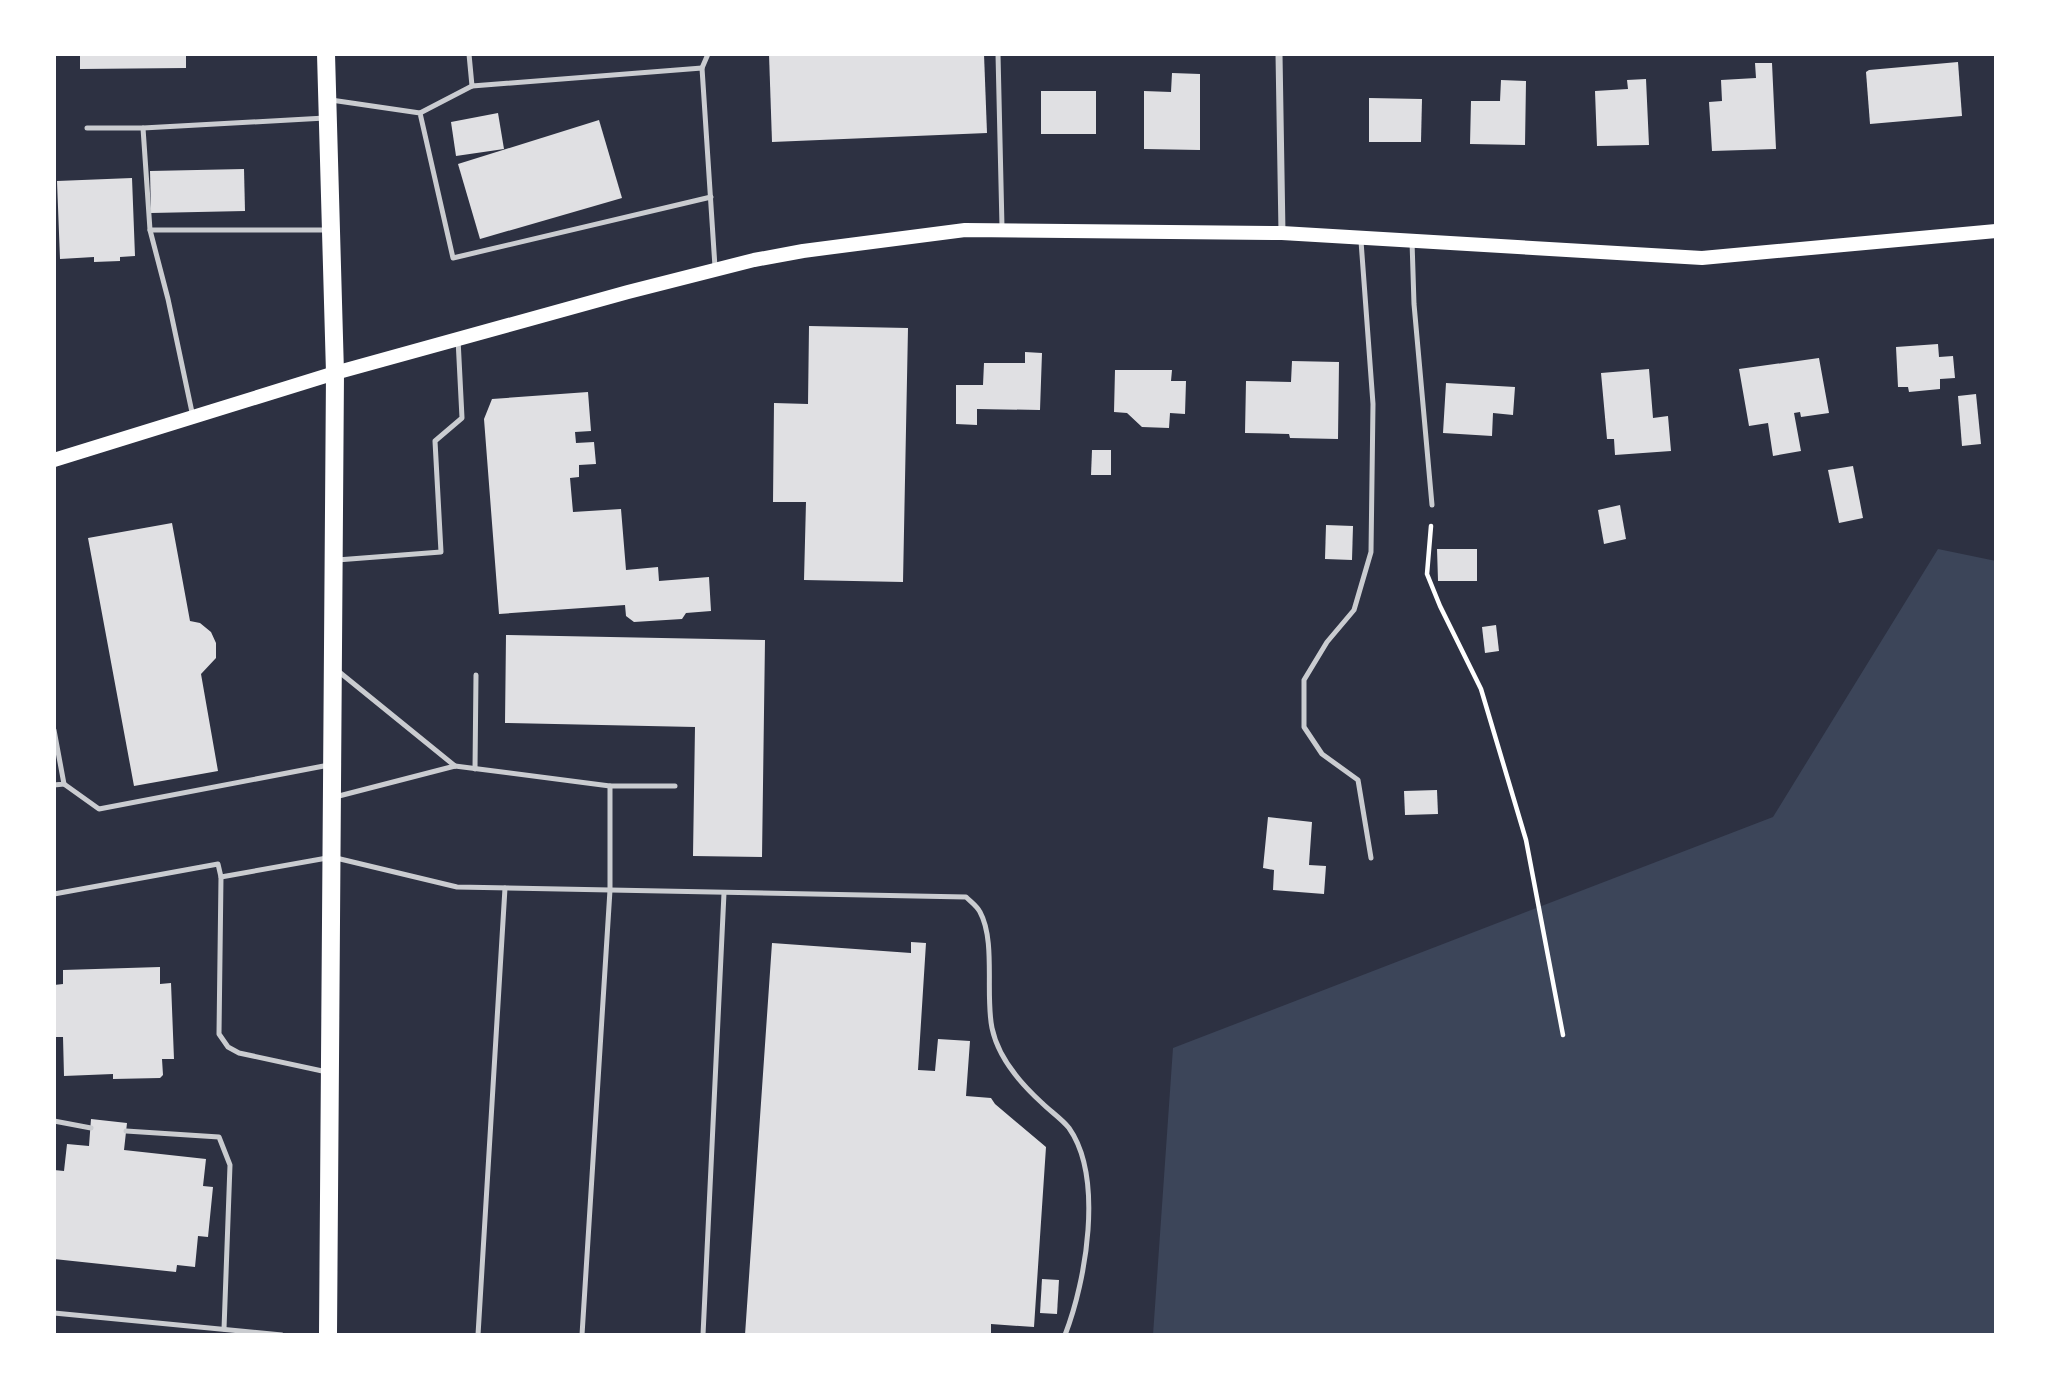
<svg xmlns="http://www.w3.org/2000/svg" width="2050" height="1389" font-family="Barlow,sans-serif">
<rect width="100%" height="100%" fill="#2d3142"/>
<polygon fill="#3c4559" points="1938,549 1996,561 1996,1335 1153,1335 1173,1048 1773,817"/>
<g fill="#e0e0e3">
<polygon points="80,54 186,54 186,68 80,69"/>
<polygon points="769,54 984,54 987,133 772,142"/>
<polygon points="1958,62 1962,116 1870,124 1866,72 1869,70"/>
<polygon points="1755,63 1772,63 1776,149 1712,151 1709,102 1722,101 1721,80 1756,78"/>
<polygon points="1172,73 1200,74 1200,150 1144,149 1144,91 1171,92"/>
<polygon points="1646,79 1649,145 1597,146 1595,91 1628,89 1627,80"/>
<polygon points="1501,80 1526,81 1525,145 1470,144 1471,101 1500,101"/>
<rect x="1041" y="91" width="55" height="43"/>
<polygon points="1369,98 1422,99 1421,142 1369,142"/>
<polygon points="498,113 504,149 456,156 451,122"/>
<polygon points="599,120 622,198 480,239 458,164"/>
<polygon points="244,169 245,211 151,213 150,171"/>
<polygon points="132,178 135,256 120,257 120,261 94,262 94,257 60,259 57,181"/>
<polygon points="809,326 908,328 903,582 804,580 806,502 773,502 774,403 808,404"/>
<polygon points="1938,344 1939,357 1953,356 1955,378 1940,379 1940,389 1909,392 1908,387 1898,387 1896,347"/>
<polygon points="1025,352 1042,353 1040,410 977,409 977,425 956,424 956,385 983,385 984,363 1025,363"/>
<polygon points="1819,358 1829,413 1801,417 1800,412 1794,413 1801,451 1773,456 1768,423 1749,426 1739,369"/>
<polygon points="1292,361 1339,362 1338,439 1290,438 1289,434 1245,433 1246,381 1291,382"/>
<polygon points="1649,369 1653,418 1668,416 1671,451 1615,455 1614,439 1607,439 1601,373"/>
<polygon points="1115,370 1172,370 1171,381 1186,381 1185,414 1170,413 1169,428 1142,427 1127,413 1114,412"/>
<polygon points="1446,383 1515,387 1513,415 1493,413 1492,436 1443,433"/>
<polygon points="588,392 591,431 575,432 576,443 594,442 596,464 579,465 579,477 570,478 573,512 621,509 626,570 658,567 659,581 709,577 711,611 686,613 682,619 634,622 626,616 625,605 499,614 484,419 492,399"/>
<polygon points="1976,394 1981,444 1962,446 1958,396"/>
<polygon points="1092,450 1111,450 1111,475 1091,475"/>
<polygon points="1853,466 1863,518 1839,523 1828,470"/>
<polygon points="1620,505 1626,539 1604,544 1598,510"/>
<polygon points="172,523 190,621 200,623 211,632 216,643 216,658 201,674 218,771 134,786 88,538"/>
<polygon points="1326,525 1353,526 1352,560 1325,559"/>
<polygon points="1437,549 1477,549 1477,581 1438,581"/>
<polygon points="1496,625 1499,651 1485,653 1482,627"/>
<polygon points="506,635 765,640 762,857 693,856 695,727 505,723"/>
<polygon points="1437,790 1438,814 1405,815 1404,791"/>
<polygon points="1268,817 1312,822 1309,865 1326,866 1324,894 1273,890 1274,870 1263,868"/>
<polygon points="911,942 926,943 918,1070 935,1071 938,1039 970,1041 966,1096 991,1098 995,1104 1046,1147 1034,1327 991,1324 991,1335 745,1335 772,943 911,953"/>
<polygon points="160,967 160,984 171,983 174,1059 162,1059 163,1075 160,1078 113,1079 113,1074 64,1076 63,1037 54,1037 54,985 63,984 63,970"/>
<polygon points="91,1119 127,1123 124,1150 206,1159 203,1186 213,1187 208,1237 198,1236 195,1267 177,1265 176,1272 54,1259 54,1170 64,1171 67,1144 89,1146"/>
<polygon points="1042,1279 1059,1280 1057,1314 1040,1313"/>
</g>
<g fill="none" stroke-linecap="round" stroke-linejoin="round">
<polyline stroke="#fff" stroke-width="4.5" points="1431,526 1427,574 1440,606 1481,689 1526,840 1563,1035"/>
<g stroke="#caccd0" stroke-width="5">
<polyline points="469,54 472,86 702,68 715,267"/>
<polyline points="998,54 1002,227"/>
<polyline points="702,68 708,54"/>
<polyline points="331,100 420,113 453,258 711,197"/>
<polyline points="420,113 472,86"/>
<polyline points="87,128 143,128 150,230 168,299 193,417"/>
<polyline points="143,128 325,118"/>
<polyline points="150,230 329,230"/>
<polyline points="1361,241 1373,404 1371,552 1354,610 1327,642 1304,680 1304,727 1322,754 1358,780 1371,858"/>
<polyline points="1412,241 1414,304 1432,505"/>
<polyline points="337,560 441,552 435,441 462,418 458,339"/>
<polyline points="338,671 455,766"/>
<polyline points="54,730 64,784 54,785"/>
<polyline points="475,769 476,675"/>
<polyline points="64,784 99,809 329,765"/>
<polyline points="335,797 455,766 610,786 675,786"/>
<path d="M 336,858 L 457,887 L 966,897 C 971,902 977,906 980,912 C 996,941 985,995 992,1028 C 998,1057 1020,1083 1042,1103 C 1050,1111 1062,1119 1069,1128 C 1104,1178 1086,1281 1065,1335"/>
<polyline points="221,877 327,858"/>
<polyline points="54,894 218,864 221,877 219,1034 228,1047 239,1053 327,1072"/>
<polyline points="54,1121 91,1128"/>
<polyline points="126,1131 219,1137 230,1165 224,1329"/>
<polyline points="54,1313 282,1335"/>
<polyline points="478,1335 505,888"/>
<polyline points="582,1335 610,890 610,786"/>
<polyline points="703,1335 724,893"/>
</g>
<polyline stroke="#caccd0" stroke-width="7" points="1279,54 1282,233"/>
<polyline stroke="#fff" stroke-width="14" points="54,460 335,373 628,292 754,260 803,251 965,230 1282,233 1702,258 1996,231"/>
<polyline stroke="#fff" stroke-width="18" points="326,54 335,373 328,1335"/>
</g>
<rect width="2050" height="1389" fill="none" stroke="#ffffff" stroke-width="112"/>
</svg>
